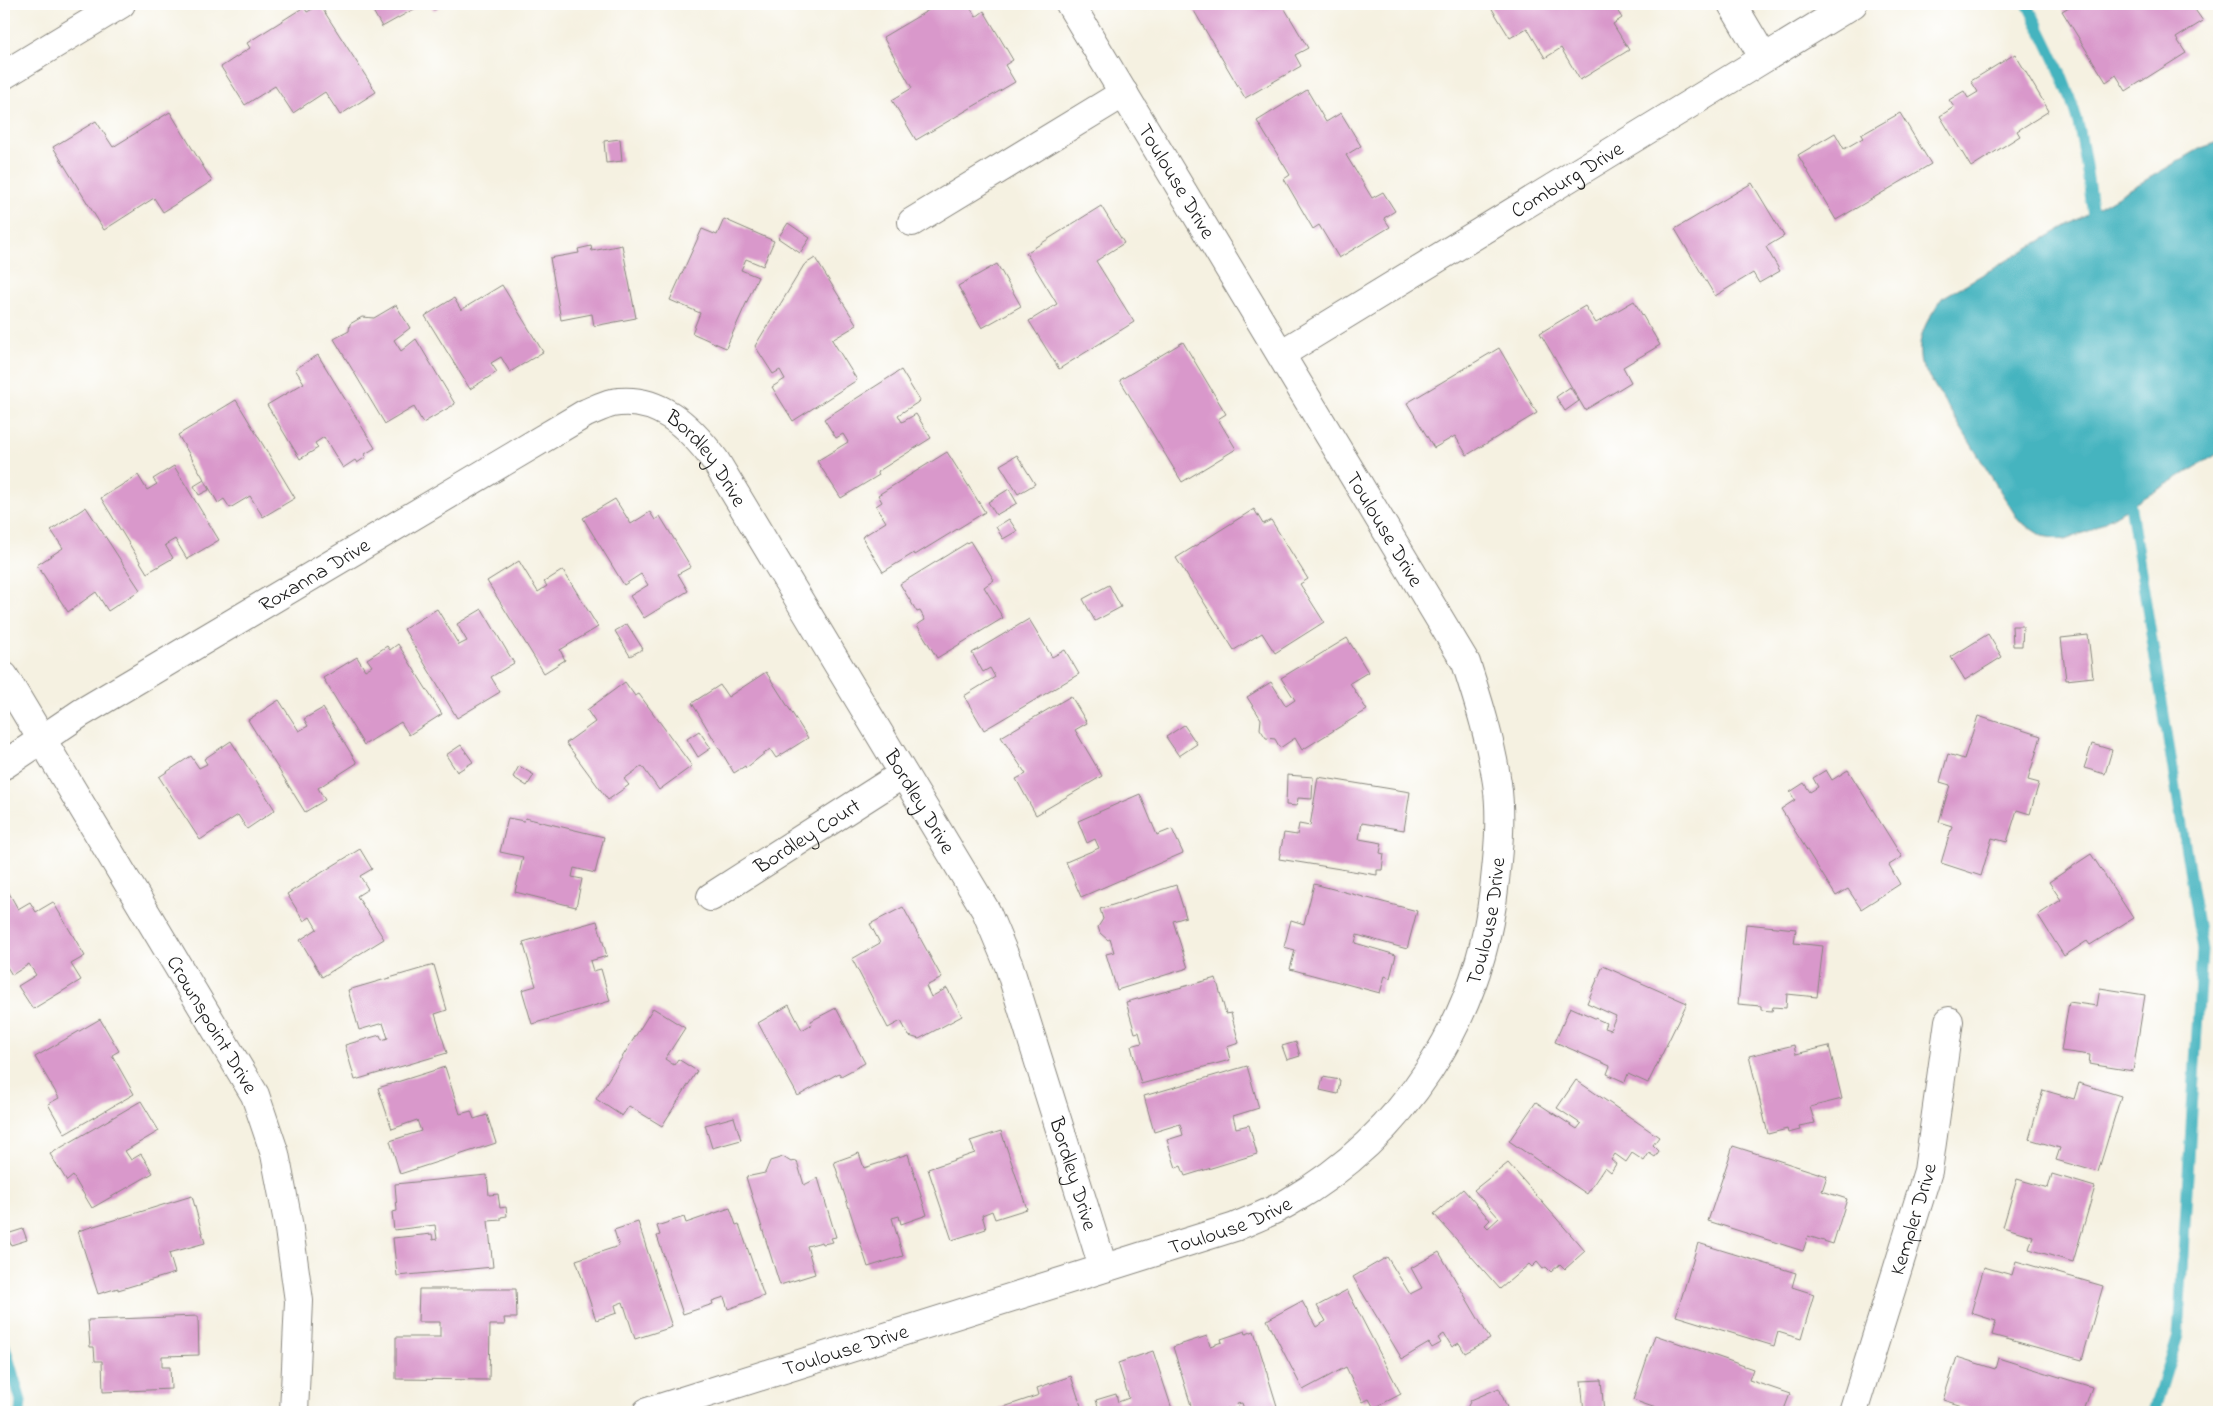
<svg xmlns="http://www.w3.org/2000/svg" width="2223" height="1416" font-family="'Indie Flower',sans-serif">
<rect width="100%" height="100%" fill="#fff"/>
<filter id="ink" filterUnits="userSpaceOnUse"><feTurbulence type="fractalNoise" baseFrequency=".02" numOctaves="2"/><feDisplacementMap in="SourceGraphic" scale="10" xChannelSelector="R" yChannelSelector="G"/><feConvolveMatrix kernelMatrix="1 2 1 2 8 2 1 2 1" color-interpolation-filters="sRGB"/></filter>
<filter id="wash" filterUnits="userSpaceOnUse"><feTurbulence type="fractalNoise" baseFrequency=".0096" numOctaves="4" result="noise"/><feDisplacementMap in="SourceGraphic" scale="20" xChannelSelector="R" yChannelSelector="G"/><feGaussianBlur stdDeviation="1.12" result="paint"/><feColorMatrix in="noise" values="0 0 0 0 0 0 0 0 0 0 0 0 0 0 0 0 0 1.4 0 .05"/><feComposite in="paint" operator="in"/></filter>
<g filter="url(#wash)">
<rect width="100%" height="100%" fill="#f5f1e1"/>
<path fill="#45b4bf" stroke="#30686e" d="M 2219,142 L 2219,453 L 2089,531 L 2065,540 L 2042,536 L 2019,521 L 1921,364 C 1916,335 1927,321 1942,298 L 2201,148 Z"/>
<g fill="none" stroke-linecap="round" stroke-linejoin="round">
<g stroke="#45b4bf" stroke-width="11">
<path d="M 2027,4 C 2047,42 2067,82 2078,123 C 2086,157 2090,191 2094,225"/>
<polyline points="2128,491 2202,950 2178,1335 2154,1412"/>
<polyline points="4,1343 21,1401 20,1412"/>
</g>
</g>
<g id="blocks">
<g fill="#d998cb">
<polygon points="369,4 423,4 382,27"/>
<polygon points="429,4 445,4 434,10"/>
<polygon points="939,4 968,4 976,17 984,11 1013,60 1005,65 1015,82 916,140 892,100 912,88 883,37"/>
<polygon points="1190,4 1282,4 1308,48 1295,55 1301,66 1245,98"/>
<polygon points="1489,4 1613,4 1622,18 1613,24 1629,50 1580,80 1561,48 1545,58 1527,28 1510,38"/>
<polygon points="2074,4 2191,4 2203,21 2176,38 2186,53 2126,91 2116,75 2106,82 2062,11"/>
<polygon points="320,5 376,92 340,115 325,92 293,113 275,86 245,105 221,67 250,48 247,43 304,7 307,12"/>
<polygon points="2015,54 2049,111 2017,131 2020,136 1971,167 1940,116 1954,107 1949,100 1964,91 1968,98 1978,92 1971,81"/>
<polygon points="1307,90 1326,122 1341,113 1361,146 1346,155 1372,198 1383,192 1395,211 1384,218 1390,227 1339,258 1319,225 1313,229 1284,179 1290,175 1257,121"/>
<polygon points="170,112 212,181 163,212 154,198 104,230 53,147 96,121 113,147"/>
<polygon points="1900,113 1931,164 1836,220 1798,155 1835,133 1844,149 1863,138 1861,135"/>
<polygon points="620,139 622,161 606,163 604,141"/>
<polygon points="1752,183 1784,236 1766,247 1780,271 1759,283 1753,273 1715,296 1675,229"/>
<polygon points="1101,206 1124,243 1096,261 1134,322 1059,369 1029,321 1057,304 1026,253"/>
<polygon points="724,219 774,241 763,266 746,259 741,270 758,277 726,348 692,333 700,313 670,300 702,229 717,235"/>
<polygon points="788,223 810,238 800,253 778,238"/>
<polygon points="622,245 636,318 594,326 592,314 561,320 550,258 579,253 578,249 591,246 592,251"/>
<polygon points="815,258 857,325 832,340 857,380 793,421 772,387 785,379 780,370 773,374 755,346 804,265"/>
<polygon points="997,264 1021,306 982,328 958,286"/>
<polygon points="502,285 543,352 510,372 501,357 491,363 497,372 470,389 425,316 454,298 461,310"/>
<polygon points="1634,301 1660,345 1623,367 1631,382 1585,410 1540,333 1585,306 1596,323"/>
<polygon points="396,305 410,328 394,340 401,351 416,339 455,404 423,423 414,407 385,424 334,339 349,331 350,324 362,317 374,318"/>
<polygon points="1183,342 1226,414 1218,419 1236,449 1182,482 1120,380"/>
<polygon points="1499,348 1537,413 1467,455 1455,436 1434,448 1407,403"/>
<polygon points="318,355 375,448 365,454 366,457 357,463 355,460 343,468 324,437 315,443 318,448 300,459 267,405 304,383 295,369"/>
<polygon points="901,370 920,401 898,415 902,422 916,414 931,438 877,472 879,475 841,498 817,461 848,442 843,434 836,438 824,419"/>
<polygon points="1570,387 1579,401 1565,411 1556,397"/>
<polygon points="236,400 295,498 263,517 250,496 230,508 224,499 218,503 178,435"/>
<polygon points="947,452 985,512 915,555 914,553 883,572 862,537 886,522 876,506 882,502 878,495"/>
<polygon points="1017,455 1035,484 1018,494 1000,465"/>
<polygon points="174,466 219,540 187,559 175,539 165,545 173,558 147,573 101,498 138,475 147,490 157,484 153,479"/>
<polygon points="204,480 209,490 199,495 194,486"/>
<polygon points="1009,489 1017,503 996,515 988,502"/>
<polygon points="615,499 631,524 650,512 655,520 660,516 691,567 678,574 688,591 644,618 630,596 648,585 641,574 624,585 583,518"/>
<polygon points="86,507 140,590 108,611 96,592 68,612 37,565 63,548 51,530"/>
<polygon points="1254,509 1263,524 1271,520 1308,579 1300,584 1324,622 1275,653 1262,633 1234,650 1176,558"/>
<polygon points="1009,519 1017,531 1003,539 996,527"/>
<polygon points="970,541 994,580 984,587 1003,618 937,658 917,625 925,620 920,611 917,612 900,584"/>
<polygon points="519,561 538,592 547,586 544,582 563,570 598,627 560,650 565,660 544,673 487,581"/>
<polygon points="2219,571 2219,583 2215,581"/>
<polygon points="1109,585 1121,607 1095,621 1083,599"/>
<polygon points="437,609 459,645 467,641 457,624 482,609 514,663 491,677 500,692 457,718 404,629"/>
<polygon points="1029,619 1052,657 1065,650 1079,674 984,730 964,696 995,677 990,668 983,672 972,653"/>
<polygon points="627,624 643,649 630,656 615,631"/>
<polygon points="2012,626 2023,626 2022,646 2013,646"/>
<polygon points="1988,634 2002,657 1965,680 1951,657"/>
<polygon points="2088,635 2093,677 2066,680 2061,638"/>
<polygon points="1347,638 1368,672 1350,683 1367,710 1302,750 1295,738 1280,748 1275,739 1266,738 1260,729 1261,719 1247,697 1271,682 1286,706 1295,700 1281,678"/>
<polygon points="398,644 442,714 409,735 401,722 364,745 323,678 357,657 365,670 372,666 367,659 387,646 390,650"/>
<polygon points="766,672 808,738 776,758 770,749 746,768 745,766 734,773 692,703 720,685 728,697"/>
<polygon points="625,682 635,696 639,694 692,766 659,790 642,766 624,779 629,785 608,800 566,743 595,722 587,710"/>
<polygon points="1071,696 1087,723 1075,730 1102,776 1036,815 1016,779 1026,774 1001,737"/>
<polygon points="279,700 299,731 308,726 304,719 323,708 357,763 318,788 325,800 305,812 248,720"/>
<polygon points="1978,716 2041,736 2028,780 2039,783 2030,814 2017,810 2007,842 1992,838 1981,876 1941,863 1952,826 1939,822 1950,785 1940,782 1948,754 1964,759"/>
<polygon points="1184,725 1197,744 1179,756 1166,737"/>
<polygon points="699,731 711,748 698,757 687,739"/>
<polygon points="231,741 275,810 247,829 238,815 200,840 159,777 191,756 199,768 207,764 204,759"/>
<polygon points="2092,744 2112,750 2105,774 2084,768"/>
<polygon points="461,745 473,762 457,772 446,755"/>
<polygon points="519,766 534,775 527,786 513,777"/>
<polygon points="1826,770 1832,780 1848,770 1902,857 1889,865 1900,884 1861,909 1848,889 1836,896 1781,809 1795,800 1790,792 1804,783 1810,792 1818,787 1813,778"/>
<polygon points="1287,775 1313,777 1312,799 1298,798 1297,806 1286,805"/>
<polygon points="1318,777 1410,792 1404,830 1362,823 1359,839 1382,843 1380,853 1384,854 1382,870 1377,870 1377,875 1279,859 1284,833 1297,835 1299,824 1310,826"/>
<polygon points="1140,794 1157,835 1172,829 1183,853 1081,897 1066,862 1099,848 1095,839 1087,843 1078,821"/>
<polygon points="508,818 524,821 525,818 604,837 595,873 574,868 572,877 582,879 576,907 515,892 523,857 500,852"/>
<polygon points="360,849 372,869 360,876 368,889 357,896 384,939 322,977 300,940 317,929 310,917 304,921 287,894"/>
<polygon points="2091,854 2133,918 2090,945 2087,941 2064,956 2038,915 2061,900 2049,882"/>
<polygon points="4,884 18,909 30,902 36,912 53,902 85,956 71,964 81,980 33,1009 18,986 36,975 29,964 12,975 4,962"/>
<polygon points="1314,884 1417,911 1407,949 1357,935 1355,943 1396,955 1390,978 1385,976 1380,993 1290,969 1295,950 1284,947 1291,920 1304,924"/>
<polygon points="1176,885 1186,917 1173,921 1188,968 1117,990 1106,954 1114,952 1110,939 1108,940 1100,933 1098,927 1103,919 1100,909"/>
<polygon points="903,907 942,978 926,986 931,997 947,988 962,1016 919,1039 909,1036 901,1021 888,1028 852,959 880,943 870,924"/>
<polygon points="597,921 607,956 590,961 593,971 601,969 610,1001 532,1024 522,990 536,986 523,942"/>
<polygon points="1746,924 1796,929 1794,943 1823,946 1817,997 1787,994 1786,1008 1773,1007 1772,1011 1761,1010 1761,1006 1738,1004"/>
<polygon points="434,965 447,1010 435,1014 447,1053 355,1080 345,1045 380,1035 382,1040 388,1038 383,1023 359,1030 348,990"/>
<polygon points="1603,966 1687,1003 1648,1083 1628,1074 1625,1082 1607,1074 1610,1066 1555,1042 1570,1007 1606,1023 1604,1028 1610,1030 1616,1016 1587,1003"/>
<polygon points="1216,978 1226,1014 1231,1013 1239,1043 1227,1047 1230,1060 1141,1084 1131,1046 1142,1043 1139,1032 1135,1033 1126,1002"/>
<polygon points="2100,988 2145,995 2133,1071 2089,1064 2090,1055 2061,1051 2069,1002 2097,1006"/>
<polygon points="789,1005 802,1030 812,1024 811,1021 836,1008 865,1063 841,1076 839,1073 798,1096 758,1023"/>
<polygon points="653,1008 685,1028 665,1059 674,1065 678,1059 697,1071 662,1126 629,1106 622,1116 596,1099"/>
<polygon points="100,1019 119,1051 112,1055 134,1094 65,1134 48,1104 59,1098 35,1057"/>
<polygon points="1296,1042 1300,1056 1287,1060 1282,1046"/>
<polygon points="1794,1045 1796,1054 1829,1046 1842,1099 1810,1107 1815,1123 1799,1126 1800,1130 1788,1133 1787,1129 1768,1134 1749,1056"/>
<polygon points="1247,1066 1259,1108 1233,1116 1236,1128 1249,1125 1257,1154 1185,1176 1181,1166 1176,1168 1167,1140 1183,1135 1180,1124 1154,1132 1144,1096"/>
<polygon points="445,1067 460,1114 471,1111 474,1119 487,1115 496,1143 400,1174 390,1141 421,1131 417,1120 392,1129 378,1088"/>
<polygon points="1323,1077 1340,1080 1338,1094 1320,1090"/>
<polygon points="1576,1080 1659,1137 1653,1145 1659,1151 1655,1157 1649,1153 1644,1161 1632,1153 1626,1162 1615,1154 1611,1160 1616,1164 1611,1172 1605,1167 1587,1194 1509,1141 1536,1102 1577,1129 1581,1124 1557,1108"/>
<polygon points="2079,1083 2121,1096 2098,1172 2056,1160 2060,1148 2029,1139 2043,1090 2074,1099"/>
<polygon points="141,1101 159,1131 125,1151 131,1160 141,1154 153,1173 92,1208 73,1176 67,1181 50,1154"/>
<polygon points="734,1117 741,1140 712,1148 705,1125"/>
<polygon points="1001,1131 1027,1209 995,1219 992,1211 982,1215 986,1229 952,1240 928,1169 975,1153 970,1141"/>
<polygon points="1733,1146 1827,1176 1822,1191 1847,1199 1833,1244 1808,1236 1803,1251 1708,1221"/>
<polygon points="859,1153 864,1168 908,1154 927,1215 901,1224 899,1216 892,1218 903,1256 868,1267 834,1162"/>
<polygon points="783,1157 791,1162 797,1161 804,1185 818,1178 836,1237 831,1238 833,1242 823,1244 822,1242 807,1246 815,1274 780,1285 746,1177 765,1173 770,1161"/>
<polygon points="1508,1163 1585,1251 1565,1269 1560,1264 1551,1272 1546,1267 1543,1269 1537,1262 1532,1267 1529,1264 1500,1289 1434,1214 1463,1189 1490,1220 1485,1225 1488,1228 1499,1218 1474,1190"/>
<polygon points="2052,1174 2095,1187 2073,1262 2029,1249 2033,1236 2003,1227 2017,1179 2048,1188"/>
<polygon points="487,1175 489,1195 498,1194 500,1208 506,1207 507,1216 501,1217 501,1220 488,1221 493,1267 397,1276 393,1238 432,1234 433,1240 437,1239 435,1225 394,1230 392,1212 397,1211 395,1184"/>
<polygon points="192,1196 205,1243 169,1253 175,1273 118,1290 118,1288 98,1294 78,1231"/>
<polygon points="730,1208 736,1225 739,1224 764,1296 728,1309 724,1297 712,1301 713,1304 683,1314 657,1236 660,1235 657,1226 684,1217 686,1223"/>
<polygon points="638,1222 672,1327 635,1339 623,1302 615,1305 617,1313 596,1320 576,1260 619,1246 614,1230"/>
<polygon points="23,1229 27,1240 11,1245 7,1234"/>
<polygon points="1698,1243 1796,1273 1792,1287 1814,1294 1801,1339 1778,1332 1774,1346 1676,1316"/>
<polygon points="1439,1252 1490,1339 1465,1353 1459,1343 1452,1347 1444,1334 1438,1338 1441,1343 1432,1348 1429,1343 1402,1359 1353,1277 1387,1257 1410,1294 1422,1288 1411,1268"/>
<polygon points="2016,1261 2103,1286 2082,1360 1992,1335 1996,1321 1971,1313 1984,1267 2012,1275"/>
<polygon points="419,1289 516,1289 517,1318 504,1318 505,1325 490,1325 489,1380 396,1379 396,1337 440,1337 440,1322 418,1322"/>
<polygon points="1347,1290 1401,1394 1374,1408 1369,1399 1363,1402 1346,1367 1303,1390 1267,1320 1302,1301 1316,1327 1326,1321 1317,1306"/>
<polygon points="198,1316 199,1355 162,1356 162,1367 170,1367 171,1389 103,1392 102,1361 95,1361 94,1347 90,1347 88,1320"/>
<polygon points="1245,1331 1246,1334 1254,1331 1277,1406 1269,1409 1267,1412 1245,1412 1242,1403 1237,1404 1239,1409 1229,1412 1228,1408 1212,1412 1193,1412 1173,1347 1207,1336 1210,1346 1222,1342 1221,1339"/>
<polygon points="1655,1335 1753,1369 1749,1380 1790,1394 1783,1412 1667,1412 1633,1400"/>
<polygon points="1153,1351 1173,1412 1100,1412 1096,1400 1116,1394 1118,1402 1129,1398 1118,1363"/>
<polygon points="1957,1357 1995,1369 1998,1358 2092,1387 2084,1412 1981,1412 1943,1400"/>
<polygon points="1071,1376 1083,1412 996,1412 995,1410 1039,1395 1037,1388"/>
<polygon points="1601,1380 1604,1412 1584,1412 1581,1381"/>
<polygon points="1499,1388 1508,1410 1502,1412 1465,1412 1471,1400"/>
</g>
</g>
</g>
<g filter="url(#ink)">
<use href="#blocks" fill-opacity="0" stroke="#88867e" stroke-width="1"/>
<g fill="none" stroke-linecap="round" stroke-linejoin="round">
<defs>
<g id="minor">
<polyline points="1732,4 1764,58"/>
<polyline points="4,75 121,4"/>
<polyline points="912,222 1124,93"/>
<path id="s1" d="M 1281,354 L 1853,4"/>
<path id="s2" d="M 4,676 L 255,1095 L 275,1154 L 288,1222 L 299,1301 L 294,1412"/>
<path id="s3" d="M 4,765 L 81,713 L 586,413 C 594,410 603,405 612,403 C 658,395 689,426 715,460 L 986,911 L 1009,966 L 1103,1267"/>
<path id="s4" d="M 711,897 L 903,774"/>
<path id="s5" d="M 647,1412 L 1235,1227 C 1253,1219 1272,1212 1289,1202 C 1405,1135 1479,1020 1494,889 C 1498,854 1502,818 1497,783 C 1491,742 1479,703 1466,663 L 1070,4"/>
<path id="s6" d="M 1853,1412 L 1928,1171 L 1949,1021"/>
</g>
</defs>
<use href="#minor" stroke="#88867e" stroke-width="30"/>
<use href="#minor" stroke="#fff" stroke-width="28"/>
</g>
</g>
<g text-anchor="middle" stroke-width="4.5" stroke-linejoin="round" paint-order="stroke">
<g font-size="21" fill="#1c1c1c" stroke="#fff">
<text dy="7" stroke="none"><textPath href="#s1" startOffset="335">Comburg Drive</textPath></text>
<text transform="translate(1177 181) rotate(59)" y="7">Toulouse Drive</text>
<text dy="7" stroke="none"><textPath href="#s3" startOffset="826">Bordley Drive</textPath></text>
<text transform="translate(1385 529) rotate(59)" y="7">Toulouse Drive</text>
<text dy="7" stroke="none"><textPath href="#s3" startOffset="364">Roxanna Drive</textPath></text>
<text dy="7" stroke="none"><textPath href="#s3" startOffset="1231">Bordley Drive</textPath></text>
<text dy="7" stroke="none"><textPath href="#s4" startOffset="114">Bordley Court</textPath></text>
<text dy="7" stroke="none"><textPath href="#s5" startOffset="1031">Toulouse Drive</textPath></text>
<text dy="7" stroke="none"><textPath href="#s2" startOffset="406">Crownspoint Drive</textPath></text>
<text dy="7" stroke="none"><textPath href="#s3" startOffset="1636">Bordley Drive</textPath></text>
<text dy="7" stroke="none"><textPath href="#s6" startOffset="202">Kempler Drive</textPath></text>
<text dy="7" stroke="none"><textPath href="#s5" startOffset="612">Toulouse Drive</textPath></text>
<text dy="7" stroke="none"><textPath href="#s5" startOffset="208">Toulouse Drive</textPath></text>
</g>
</g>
<rect width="2223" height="1416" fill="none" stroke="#fff" stroke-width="20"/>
</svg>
